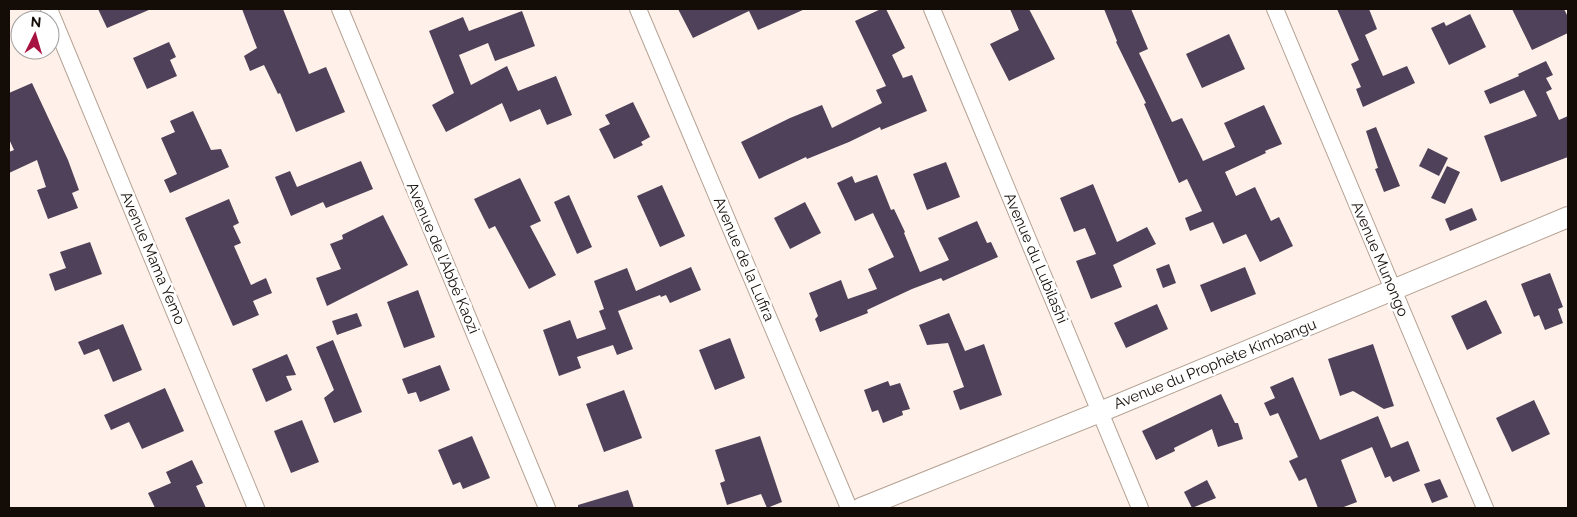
<svg xmlns="http://www.w3.org/2000/svg" width="1577" height="517" font-family="Raleway,sans-serif">
<rect width="100%" height="100%" fill="#fff1e9"/>
<g fill="#4f4159">
<polygon points="98,9 151,9 107,28"/>
<polygon points="242,9 283,9 309,74 326,67 345,112 296,132 280,93 278,94 264,65 250,71 244,56 257,48"/>
<polygon points="678,9 805,9 758,30 749,11 693,38"/>
<polygon points="881,9 886,9 905,48 892,55 903,78 912,75 927,111 881,130 880,127 849,142 807,159 806,157 759,179 741,142 790,118 822,105 832,128 882,103 876,90 886,86 855,21"/>
<polygon points="1010,9 1029,9 1055,59 1009,81 990,44 1019,30"/>
<polygon points="1104,9 1131,9 1148,49 1139,53 1172,122 1182,118 1203,161 1235,147 1224,123 1264,105 1282,144 1265,151 1266,153 1225,172 1236,196 1255,187 1271,221 1279,217 1293,246 1260,262 1246,234 1223,244 1213,222 1190,231 1185,218 1202,211 1187,179 1179,183 1144,104 1146,103 1116,42 1117,41"/>
<polygon points="1337,9 1369,9 1377,29 1365,35 1383,76 1407,66 1415,83 1363,107 1356,89 1361,87 1351,64 1359,60"/>
<polygon points="1512,9 1564,9 1568,17 1568,33 1532,50"/>
<polygon points="522,11 535,46 495,61 488,43 459,55 471,85 507,66 518,91 556,76 572,115 547,125 540,109 510,122 502,103 446,132 432,105 454,93 429,31 463,17 469,31"/>
<polygon points="1470,14 1486,47 1449,65 1431,28 1444,22 1446,26"/>
<polygon points="1229,34 1245,69 1202,88 1186,54"/>
<polygon points="169,42 176,57 170,60 177,76 147,89 133,58"/>
<polygon points="1546,61 1553,75 1546,78 1552,89 1546,92 1559,120 1568,116 1568,157 1501,182 1484,136 1537,116 1524,90 1490,104 1484,91 1519,76 1518,74"/>
<polygon points="32,83 68,160 79,190 72,193 78,208 48,219 37,190 46,187 37,160 9,173 9,152 14,150 9,139 9,93"/>
<polygon points="633,102 650,137 641,142 643,145 614,159 599,129 610,124 605,115"/>
<polygon points="193,111 211,150 221,149 229,167 170,193 164,180 177,174 161,138 175,132 170,121"/>
<polygon points="1376,127 1400,186 1384,192 1375,169 1378,168 1366,131"/>
<polygon points="1428,148 1448,158 1439,176 1419,166"/>
<polygon points="361,161 373,189 326,208 323,202 291,216 275,177 290,171 297,187"/>
<polygon points="946,162 960,197 927,210 913,174"/>
<polygon points="1447,166 1460,172 1445,204 1431,198"/>
<polygon points="877,175 891,210 894,209 905,232 904,233 920,272 949,260 938,238 977,221 987,243 991,242 998,257 943,281 941,278 912,289 867,310 868,313 820,332 815,319 818,316 809,293 841,280 848,299 877,289 868,269 894,257 873,213 855,221 837,183 852,176 855,183"/>
<polygon points="520,178 541,221 530,226 556,275 529,289 495,226 489,229 474,199"/>
<polygon points="1093,184 1117,242 1147,227 1156,244 1113,265 1122,287 1091,299 1076,261 1096,254 1085,228 1074,232 1060,198"/>
<polygon points="662,185 685,236 660,247 637,196"/>
<polygon points="569,195 592,247 577,254 554,202"/>
<polygon points="229,199 239,223 233,226 241,243 234,246 251,285 266,278 272,293 253,301 259,315 233,326 185,218"/>
<polygon points="805,202 821,233 790,249 774,218"/>
<polygon points="1472,208 1477,220 1450,231 1445,219"/>
<polygon points="383,215 408,265 327,306 316,278 341,269 330,244 343,239 342,235"/>
<polygon points="90,242 102,274 55,291 49,274 66,268 60,252"/>
<polygon points="1169,264 1176,283 1163,288 1156,269"/>
<polygon points="691,267 701,290 670,303 666,295 661,297 660,295 618,311 633,349 617,355 613,345 577,357 581,368 559,376 543,330 570,320 577,339 606,329 599,311 604,309 594,281 627,268 636,291"/>
<polygon points="1245,267 1256,294 1211,312 1200,285"/>
<polygon points="1550,273 1563,307 1558,309 1563,323 1545,330 1539,315 1534,317 1521,284"/>
<polygon points="418,290 435,337 404,348 387,302"/>
<polygon points="1486,300 1502,333 1467,350 1451,316"/>
<polygon points="1157,304 1168,329 1126,348 1114,323"/>
<polygon points="357,313 362,326 337,335 332,321"/>
<polygon points="949,313 965,351 984,344 1002,395 960,410 953,391 964,387 948,343 927,345 919,325"/>
<polygon points="123,324 142,370 113,382 99,349 84,355 78,342"/>
<polygon points="730,338 745,378 715,390 699,350"/>
<polygon points="333,340 362,412 334,423 324,398 334,390 316,347"/>
<polygon points="1373,344 1394,406 1384,409 1353,391 1340,396 1328,359"/>
<polygon points="287,354 296,375 286,376 292,390 266,402 252,369"/>
<polygon points="440,365 450,390 420,402 416,392 408,394 402,379"/>
<polygon points="1293,377 1320,440 1378,416 1391,448 1408,441 1420,471 1393,482 1390,476 1385,478 1372,447 1341,460 1357,502 1341,508 1318,508 1306,478 1299,481 1289,461 1298,457 1278,413 1270,416 1264,403 1275,398 1270,387"/>
<polygon points="888,381 890,386 900,383 910,409 902,411 903,415 883,423 878,410 872,412 864,390"/>
<polygon points="165,388 184,431 142,449 129,422 111,430 104,415"/>
<polygon points="624,390 642,438 604,452 586,404"/>
<polygon points="1221,394 1235,423 1238,423 1243,439 1218,447 1212,429 1174,448 1175,451 1156,460 1142,431"/>
<polygon points="1534,400 1550,434 1512,452 1496,418"/>
<polygon points="302,420 319,462 291,473 274,431"/>
<polygon points="472,436 490,478 463,489 460,482 453,485 438,450"/>
<polygon points="760,436 782,502 767,508 761,494 727,505 720,483 725,481 715,450"/>
<polygon points="192,460 203,483 196,486 206,508 155,508 148,493 171,483 166,472"/>
<polygon points="1440,479 1448,497 1432,503 1424,484"/>
<polygon points="1207,480 1216,498 1192,508 1184,492"/>
<polygon points="628,490 634,508 578,508 578,505"/>
</g>
<g fill="none" stroke-linecap="round" stroke-linejoin="round">
<defs>
<g id="minor">
<polyline points="49,9 256,508"/>
<polyline points="340,9 547,508"/>
<polyline points="638,9 849,508"/>
<polyline points="932,9 1140,508"/>
<polyline points="1275,9 1485,508"/>
</g>
<polyline id="tertiary" points="861,508 1100,412 1568,217"/>
</defs>
<use href="#minor" stroke="#b6a294" stroke-width="18"/>
<use href="#tertiary" stroke="#b6a294" stroke-width="22"/>
<use href="#minor" stroke="#fff" stroke-width="16"/>
<use href="#tertiary" stroke="#fff" stroke-width="20"/>
</g>
<g text-anchor="middle" stroke-width="5" stroke-linejoin="round" paint-order="stroke">
<g font-size="15" fill="#130c07" stroke="#fff">
<text transform="translate(153 258) rotate(67)" y="5">Avenue Mama Yemo</text>
<text transform="translate(443 258) rotate(67)" y="5">Avenue de l'Abbé Kaozi</text>
<text transform="translate(1036 258) rotate(67)" y="5">Avenue du Lubilashi</text>
<text transform="translate(744 259) rotate(67)" y="5">Avenue de la Lufira</text>
<text transform="translate(1380 259) rotate(67)" y="5">Avenue Munongo</text>
<text transform="translate(1215 364) rotate(-22)" y="5">Avenue du Prophète Kimbangu</text>
</g>
</g>
<rect width="1577" height="517" fill="none" stroke="#130c07" stroke-width="20"/>
<g transform="translate(35 35) rotate(5)"><circle r="24" fill="#ffffff" stroke="#a19e9c"/>
<path d="M0-4L9 19L0 12L-9 19Z" fill="#a81240"/>
<text y="-8" font-size="14" font-weight="bold" text-anchor="middle" fill="#130c07">N</text>
</g>
</svg>
